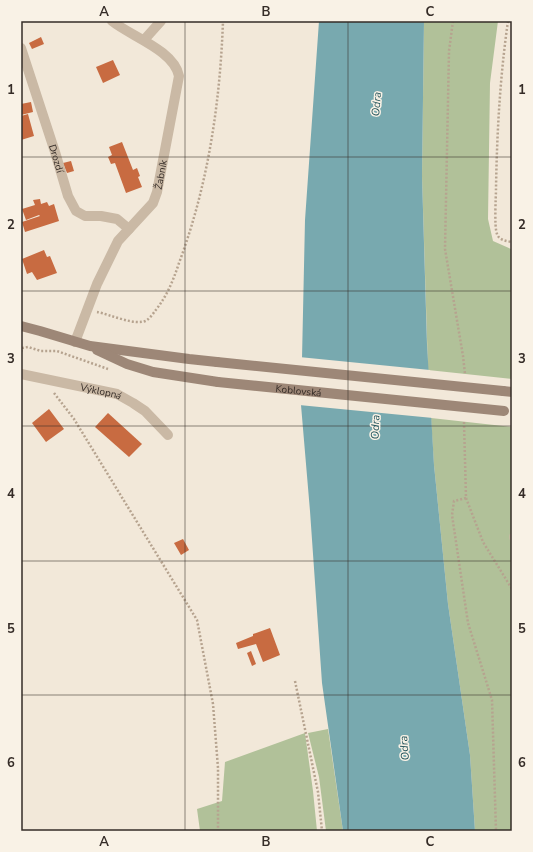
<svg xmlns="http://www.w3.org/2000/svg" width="533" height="852" font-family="'Nunito Sans',sans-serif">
<rect width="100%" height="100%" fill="#f2e8d9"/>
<g fill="#b1c199">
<polygon points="424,21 498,21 490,83 488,219 493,241 511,249 512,252 512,379 428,370 422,176"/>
<polygon points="431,418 512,427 512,831 475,831 470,755 448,604 434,465"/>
<polygon points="328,729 343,831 326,831 319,777 308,733"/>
<polygon points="305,733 313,791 317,831 200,831 197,809 222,801 225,762"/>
</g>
<polygon fill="#78a9af" points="319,21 424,21 422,176 427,344 434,465 448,604 470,755 475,831 343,831 322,683 310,511 301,405 305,220"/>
<polygon fill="#f2e8d9" points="299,357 430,370 433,418 299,405"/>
<g fill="#c86b41">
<polygon points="41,37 44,44 32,49 29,43"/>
<polygon points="113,60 120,75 103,83 96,67"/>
<polygon points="31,102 33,112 21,115 21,104"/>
<polygon points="28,114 34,136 21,140 21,116"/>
<polygon points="122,142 133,170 137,168 140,176 138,177 142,187 126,193 115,163 111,164 108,157 112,155 109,147"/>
<polygon points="71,161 74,171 67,173 63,163"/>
<polygon points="40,199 41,204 47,202 49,206 54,204 59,221 25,232 22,222 40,216 39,215 26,220 22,209 35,205 33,200"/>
<polygon points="44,250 47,257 50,256 57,273 37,280 32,272 27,274 22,259"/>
<polygon points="49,409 64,429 46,442 32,423"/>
<polygon points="108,413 142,444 129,457 95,427"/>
<polygon points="183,539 189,550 181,555 174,543"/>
<polygon points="270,628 280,655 263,662 256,644 238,649 236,643 253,636 253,634"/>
<polygon points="251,651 256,664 252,666 247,653"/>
</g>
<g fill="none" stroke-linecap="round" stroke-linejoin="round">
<g stroke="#b6a38f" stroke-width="2.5" stroke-dasharray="2 2" stroke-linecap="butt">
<polyline points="453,21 449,51 445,249 463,356 465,374"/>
<path d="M 508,21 C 500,77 497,132 496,188 C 496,198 494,226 497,234 C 499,240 506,241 512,242"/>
<path d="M 97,312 C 109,314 137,327 147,320 C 150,318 153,314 155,311 C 167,296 173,281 179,263 C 208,185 220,104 223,21"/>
<polyline points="21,352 22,348 28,347 41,351 57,351 108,369"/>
<polyline points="54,393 74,419 197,620 213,704 218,768 218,831"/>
<polyline points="464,422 466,498 483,542 512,589"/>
<polyline points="466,498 454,501 452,515 468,623 492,700 496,831"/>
<polyline points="295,681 318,792 322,831"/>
</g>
<polyline stroke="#cab9a5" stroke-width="5.5" points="512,536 512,538"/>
<g stroke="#cab9a5" stroke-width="10">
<polyline points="144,40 161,21"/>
<path id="s1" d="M 21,48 L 55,152 L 68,196 L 76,211 L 85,216 L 101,216 L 117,219 L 129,229"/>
<path id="s2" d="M 75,342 L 97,284 L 118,241 L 153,203 L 157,192 L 179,76 C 174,50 130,36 112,21"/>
<path id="s3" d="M 21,374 L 117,394 L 133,403 L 145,411 L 168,435"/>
</g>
<g stroke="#9d8777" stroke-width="10">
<polyline points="21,326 40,331 90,346 189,359 217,362"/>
<polyline points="97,350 127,364 153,372 218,382"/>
<polyline points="503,391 512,392"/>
</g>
<g stroke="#9d8777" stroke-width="10">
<polyline points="217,362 503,391"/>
<path id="s4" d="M 218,382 L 504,411"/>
</g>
</g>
<path fill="none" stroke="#352c27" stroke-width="1" stroke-opacity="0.55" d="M 185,21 L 185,831M 348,21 L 348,831M 21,157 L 512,157M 21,291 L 512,291M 21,426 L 512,426M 21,561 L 512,561M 21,695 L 512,695"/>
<g text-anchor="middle" stroke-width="3" stroke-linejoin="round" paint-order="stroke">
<g font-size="10" fill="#352c27" stroke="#f9f2e6">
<text dy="4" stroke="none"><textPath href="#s1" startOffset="116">Drozdí</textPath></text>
<text dy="4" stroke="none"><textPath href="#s2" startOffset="191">Žabník</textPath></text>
<text dy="4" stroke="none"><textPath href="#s4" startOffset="81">Koblovská</textPath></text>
<text dy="4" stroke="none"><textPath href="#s3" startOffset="82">Výklopná</textPath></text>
</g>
<g font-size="11" font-style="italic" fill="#1c4f57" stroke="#f9f2e6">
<text transform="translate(376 104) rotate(-85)" y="4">Odra</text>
<text transform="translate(375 427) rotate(-88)" y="4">Odra</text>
<text transform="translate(404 748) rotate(-95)" y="4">Odra</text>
</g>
</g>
<rect width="533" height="852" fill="none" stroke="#f9f2e6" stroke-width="44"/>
<rect x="22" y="22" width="489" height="808" fill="none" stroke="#352c27" stroke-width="1.5"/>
<g font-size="13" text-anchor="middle" font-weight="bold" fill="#352c27">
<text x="104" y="16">A</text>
<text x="266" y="16">B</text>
<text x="430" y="16">C</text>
<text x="11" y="94">1</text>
<text x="522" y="94">1</text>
<text x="11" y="229">2</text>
<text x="522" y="229">2</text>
<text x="11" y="363">3</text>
<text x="522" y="363">3</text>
<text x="11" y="498">4</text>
<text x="522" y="498">4</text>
<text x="11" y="633">5</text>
<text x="522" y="633">5</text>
<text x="11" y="767">6</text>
<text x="522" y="767">6</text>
<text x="104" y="846">A</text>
<text x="266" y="846">B</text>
<text x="430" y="846">C</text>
</g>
</svg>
